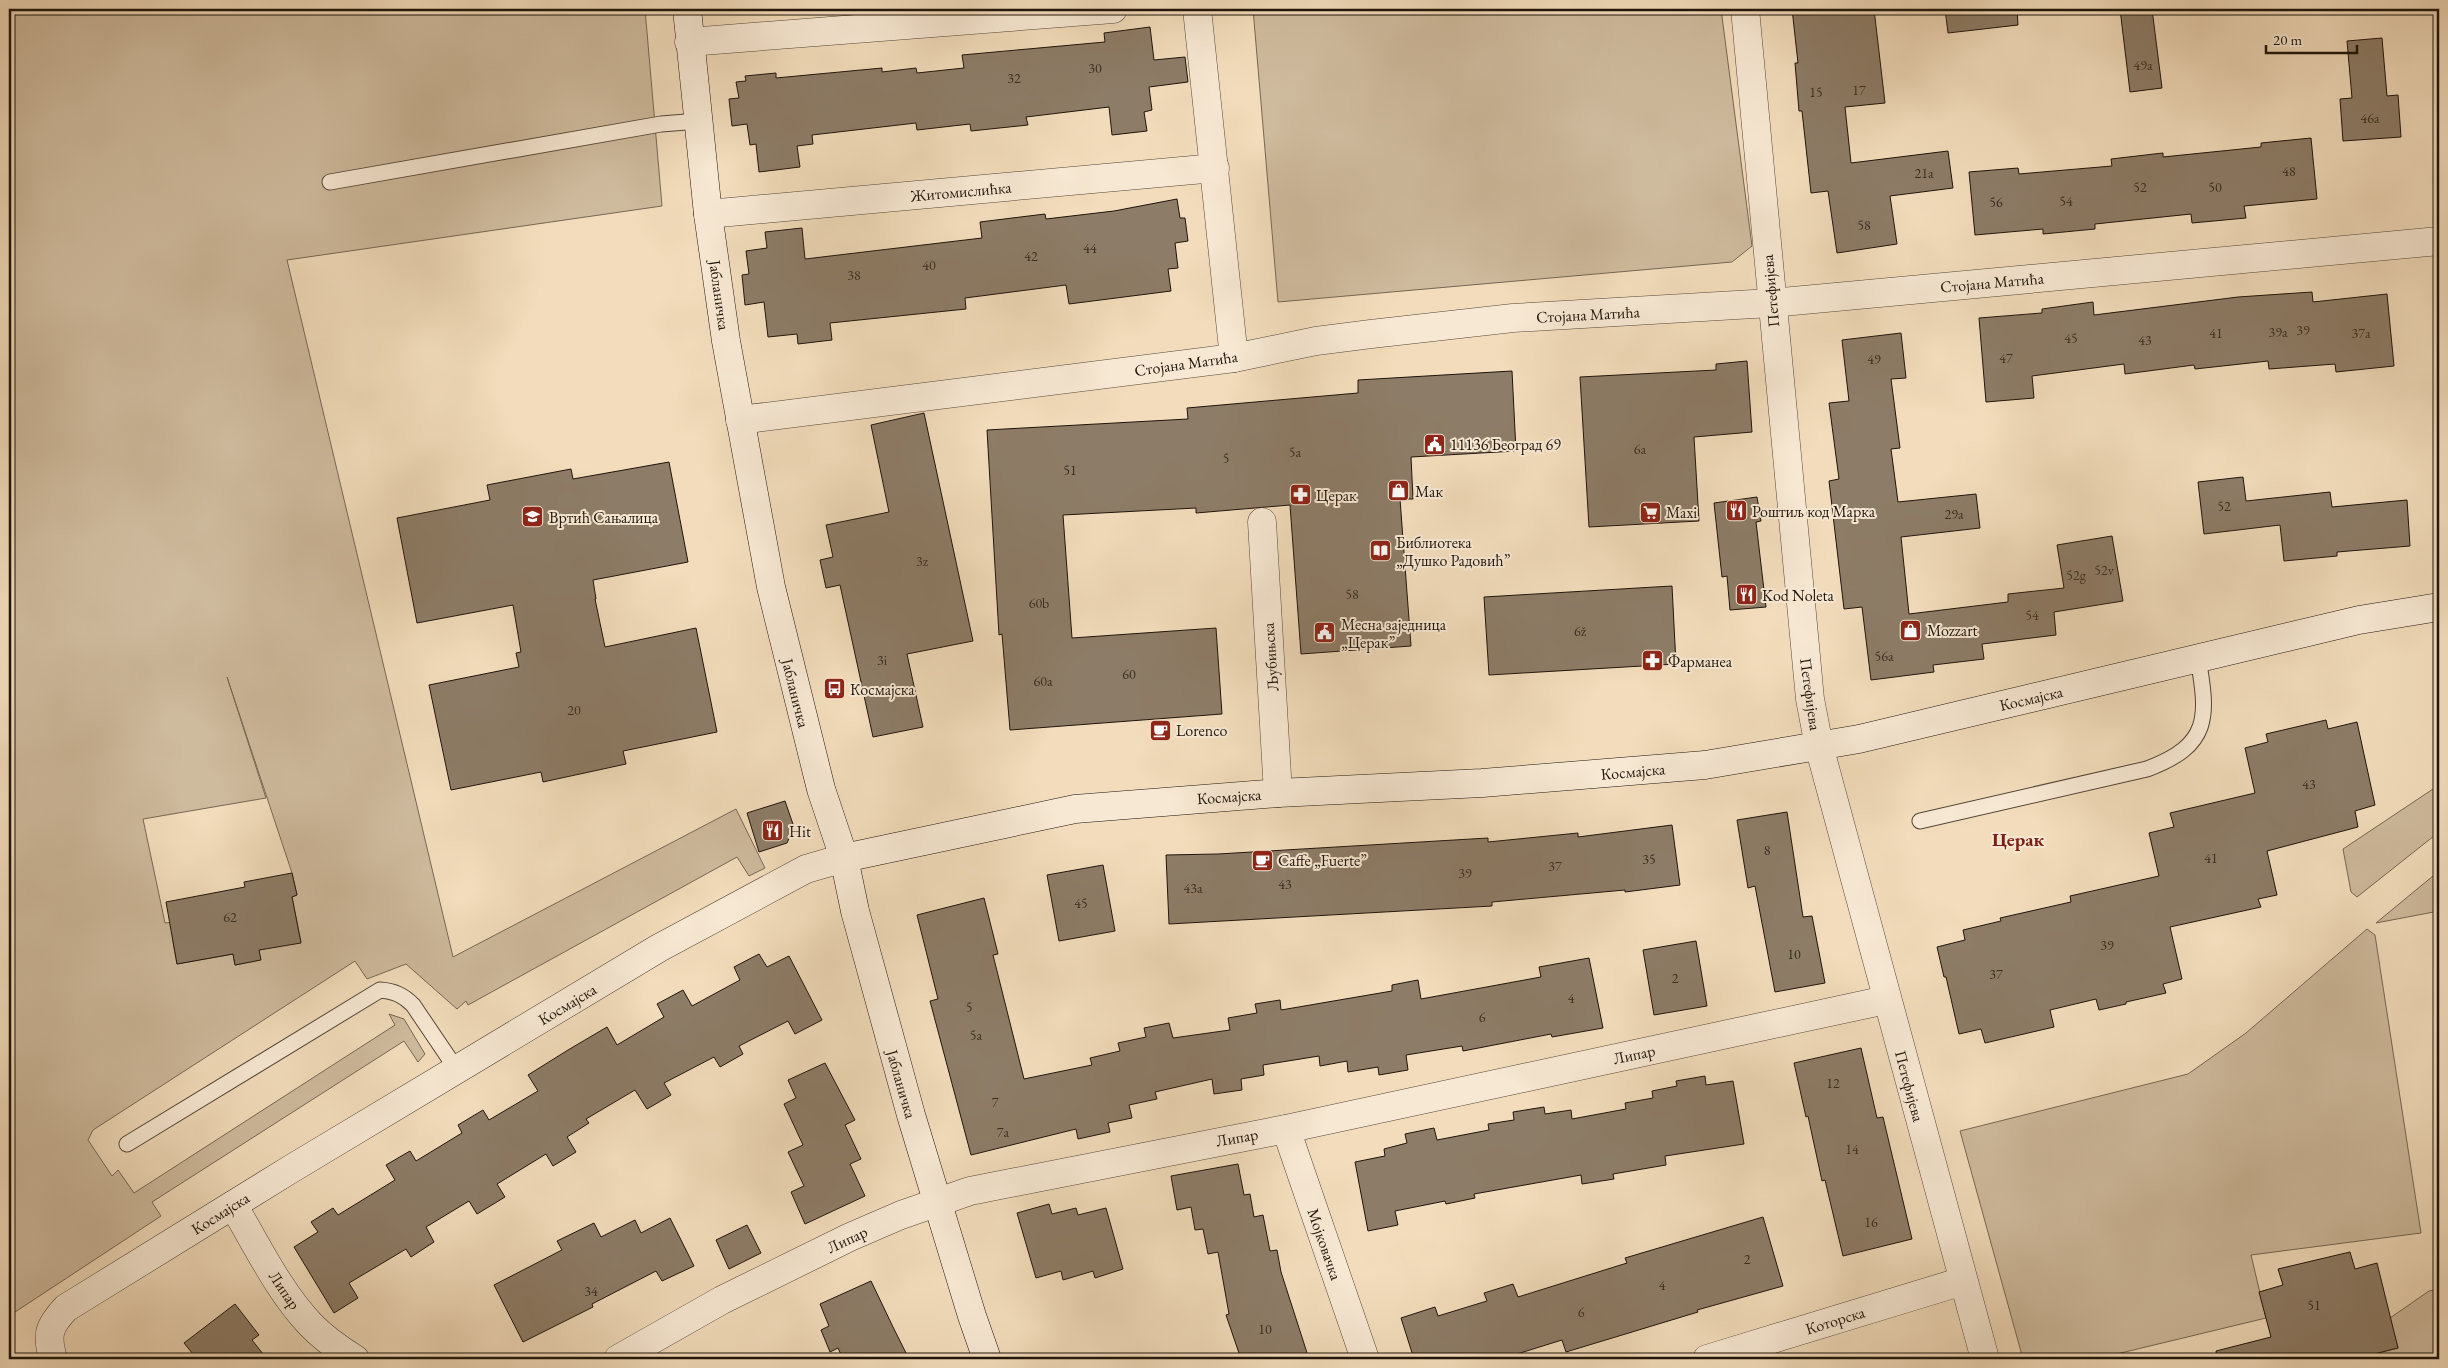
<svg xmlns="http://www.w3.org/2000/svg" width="2448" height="1368" font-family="'EB Garamond',serif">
<rect width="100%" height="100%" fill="#f2dcbb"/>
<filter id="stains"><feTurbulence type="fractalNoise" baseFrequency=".004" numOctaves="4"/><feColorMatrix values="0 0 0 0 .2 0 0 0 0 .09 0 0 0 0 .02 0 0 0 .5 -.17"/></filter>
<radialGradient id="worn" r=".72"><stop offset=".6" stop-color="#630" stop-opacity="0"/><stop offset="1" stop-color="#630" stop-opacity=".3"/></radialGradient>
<g fill="#ceba9d" stroke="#766754" fill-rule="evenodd">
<path d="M 9,9 L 645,9 L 662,206 L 287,260 L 453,957 L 736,809 L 765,868 L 749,876 L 737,857 L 468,1005 L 466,1001 L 457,1009 L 406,964 L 367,979 L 355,961 L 93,1130 L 88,1140 L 112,1176 L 118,1170 L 134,1193 L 395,1025 L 389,1014 L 404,1019 L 425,1054 L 418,1062 L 404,1041 L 152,1202 L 161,1216 L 9,1316 ZM 227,677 L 292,873 L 297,895 L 292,897 L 301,942 L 259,950 L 260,960 L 235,965 L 233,954 L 177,964 L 173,942 L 174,922 L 165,923 L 143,819 L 266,798 Z"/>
<polygon points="1253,9 1721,9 1752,246 1732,262 1278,302"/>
<polygon points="2439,785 2439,832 2357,897 2351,892 2343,849"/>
<polygon points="2439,871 2439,911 2376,923"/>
<polygon points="2367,929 2375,935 2421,1233 2251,1255 2266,1318 2096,1359 2023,1359 1960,1131 2188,1074 2246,1033"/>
<polygon points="2439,1289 2439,1359 2375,1359 2374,1354 2398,1348 2390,1318 2429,1291"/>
</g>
<g fill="#8d7c67" stroke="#1f140b">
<polygon points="1792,9 1874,9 1885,103 1845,107 1851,163 1948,151 1953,188 1890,196 1897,244 1837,253 1828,191 1811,193 1802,111 1799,111 1795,63 1798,63"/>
<polygon points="1945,9 2017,9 2018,25 1948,33"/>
<polygon points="2120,9 2152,9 2162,88 2130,92"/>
<polygon points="1150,27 1154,60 1185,57 1188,82 1149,87 1152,110 1144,112 1147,131 1112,135 1109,107 1026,117 1028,125 971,131 970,124 917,130 916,123 812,135 813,144 797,146 800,167 759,172 756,144 750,145 747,124 732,126 729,99 739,98 736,82 746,81 745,76 776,73 776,78 882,68 882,72 916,68 917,73 964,68 962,55 1105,42 1104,33"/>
<polygon points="2382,38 2387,96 2398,95 2401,137 2343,141 2340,99 2352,98 2347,41"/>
<polygon points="2311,138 2317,199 2244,206 2246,218 2192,223 2191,214 2095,224 2095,229 2043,234 2043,229 1975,235 1969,172 2018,168 2019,174 2112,166 2111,159 2163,153 2163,157 2261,147 2261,143"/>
<polygon points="1177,199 1180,218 1185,218 1188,241 1175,243 1178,268 1168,269 1171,291 1069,304 1066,285 965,298 966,309 830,323 832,340 798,344 797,334 768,337 764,302 745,305 742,275 749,274 746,251 767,248 765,232 802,228 805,259 982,238 980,222 1045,214 1046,219 1114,211"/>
<polygon points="2312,292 2313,302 2387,294 2394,366 2336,372 2335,364 2269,369 2268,361 2195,369 2194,365 2125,374 2124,364 2032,376 2034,398 1986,402 1979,318 2042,313 2042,309 2093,302 2094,315 2238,297"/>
<polygon points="1901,333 1906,378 1891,379 1900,448 1891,449 1898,502 1976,494 1980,528 1901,537 1909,614 2008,602 2008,594 2064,588 2057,545 2112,536 2123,601 2054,612 2056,635 1982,644 1984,659 1933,665 1934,672 1871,680 1862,607 1844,609 1829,481 1839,479 1829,403 1849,401 1842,340"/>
<polygon points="1747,361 1752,432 1694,437 1699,521 1589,527 1580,377 1716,370 1716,364"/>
<polygon points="1512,371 1516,451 1411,457 1413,499 1400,499 1411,646 1301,654 1290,505 1196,513 1196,508 1063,515 1072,638 1216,628 1222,714 1010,730 1002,634 999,635 987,430 1188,419 1187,408 1358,393 1358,380"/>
<polygon points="924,413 973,641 907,654 923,727 873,737 840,585 826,588 820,560 833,557 826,525 889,512 871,425"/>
<polygon points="669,462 688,562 593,580 596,599 595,599 605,647 696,628 717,732 623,751 626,764 543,782 541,772 451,790 429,685 519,667 516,653 521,652 513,605 417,623 397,518 490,500 487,485 571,469 573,479"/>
<polygon points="2243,477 2246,501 2330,492 2332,507 2407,500 2410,546 2337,552 2337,556 2284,561 2280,525 2204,534 2198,482"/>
<polygon points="1757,497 1761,521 1756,522 1766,607 1730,610 1727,576 1722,577 1714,503"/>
<polygon points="1672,586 1676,664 1489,675 1484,597"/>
<polygon points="2326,720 2328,729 2357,722 2375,805 2355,811 2358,827 2267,851 2277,895 2258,899 2261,907 2170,927 2182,979 2163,984 2166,993 2126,1002 2126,1004 2099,1010 2096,999 2050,1010 2054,1027 1985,1043 1981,1029 1959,1034 1946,977 1944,977 1937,947 1965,940 1963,930 2001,921 2000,918 2071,902 2070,896 2159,876 2149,833 2174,827 2170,813 2255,793 2245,748 2268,742 2266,734"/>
<polygon points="785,801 794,827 787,843 759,852 747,813"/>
<polygon points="1787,812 1803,917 1812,916 1825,983 1775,992 1755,886 1748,888 1737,820"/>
<polygon points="1672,825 1680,885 1625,892 1625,890 1492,902 1492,906 1169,924 1166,855 1218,854 1488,838 1488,842 1578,833 1578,837"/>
<polygon points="1103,865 1115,931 1059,941 1047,875"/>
<polygon points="292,873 297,895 292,897 301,943 259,950 261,960 235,965 233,954 177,964 166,902 245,887 244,882"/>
<polygon points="984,898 998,954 993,955 1024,1079 1092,1065 1090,1058 1120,1051 1118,1043 1146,1037 1144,1028 1169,1023 1173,1038 1230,1030 1228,1018 1257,1013 1255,1004 1280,1000 1281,1010 1392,991 1392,985 1418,980 1421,999 1541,977 1539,967 1589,958 1603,1028 1552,1037 1551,1034 1463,1051 1462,1046 1406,1055 1408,1070 1379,1075 1378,1067 1348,1072 1347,1061 1320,1066 1319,1056 1263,1065 1264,1075 1241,1079 1242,1090 1214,1094 1212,1079 1155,1092 1157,1099 1129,1105 1132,1118 1108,1123 1110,1132 1078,1139 1076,1129 971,1155 930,1001 938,999 917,915"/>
<polygon points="1696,941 1707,1006 1654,1015 1643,950"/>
<polygon points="759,954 767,967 789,956 822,1020 795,1034 788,1021 739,1046 743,1054 720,1067 714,1057 664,1083 671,1095 647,1109 635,1090 586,1119 589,1123 567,1137 576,1152 553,1166 546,1154 497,1184 505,1197 477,1214 469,1201 426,1227 434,1242 411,1257 406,1249 349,1283 358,1298 334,1313 294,1247 318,1232 311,1222 333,1208 338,1215 395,1180 386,1165 410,1151 416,1161 462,1133 458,1125 483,1110 489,1120 538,1091 528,1075 568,1050 607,1027 617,1045 664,1017 657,1004 683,990 692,1006 740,980 734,967"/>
<polygon points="1861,1048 1877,1118 1883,1117 1912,1239 1843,1256 1825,1180 1822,1181 1808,1116 1806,1117 1794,1063"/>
<polygon points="825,1063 855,1120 845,1125 861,1159 850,1164 865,1196 805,1224 791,1192 804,1186 788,1152 803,1145 784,1104 796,1098 788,1080"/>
<polygon points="1705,1076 1706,1085 1733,1081 1744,1144 1665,1156 1666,1165 1613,1174 1614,1179 1582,1184 1581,1175 1474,1194 1475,1198 1446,1204 1445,1201 1395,1211 1398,1225 1368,1231 1355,1162 1385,1156 1384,1149 1407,1143 1405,1134 1434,1128 1437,1140 1489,1130 1488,1124 1514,1120 1513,1112 1544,1107 1545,1114 1571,1110 1572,1119 1626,1109 1625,1103 1653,1098 1652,1091 1677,1086 1676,1081"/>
<polygon points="1238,1164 1244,1195 1250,1194 1254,1217 1263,1215 1270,1251 1277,1250 1281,1272 1309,1359 1241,1359 1226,1315 1229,1314 1218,1252 1208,1254 1203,1229 1195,1230 1191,1207 1177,1210 1171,1176"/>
<polygon points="1049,1204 1052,1214 1076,1208 1078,1215 1106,1208 1123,1269 1095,1278 1093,1271 1063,1280 1061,1271 1036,1278 1017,1213"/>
<polygon points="1763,1217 1783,1286 1697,1310 1698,1312 1566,1352 1562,1340 1501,1359 1414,1359 1401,1318 1435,1307 1438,1316 1487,1301 1484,1293 1513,1284 1518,1297 1627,1263 1625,1258"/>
<polygon points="670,1218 694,1266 662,1281 656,1271 592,1304 593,1307 523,1342 494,1285 562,1250 557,1241 594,1223 601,1237 635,1220 641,1233"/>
<polygon points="747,1225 761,1253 729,1269 716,1240"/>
<polygon points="2350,1252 2355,1269 2377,1263 2398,1348 2374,1354 2375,1359 2217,1359 2216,1351 2271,1337 2259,1292 2283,1285 2278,1269"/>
<polygon points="871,1281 893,1327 909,1359 843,1359 838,1348 830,1352 821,1330 829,1326 820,1304"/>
<polygon points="235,1304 259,1335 252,1340 267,1359 197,1359 184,1343"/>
</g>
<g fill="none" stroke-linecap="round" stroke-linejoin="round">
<defs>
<g id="lane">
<polyline points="330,182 661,124 699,121"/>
<path d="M 1920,821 L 2147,769 C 2211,745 2208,717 2198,658"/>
<path d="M 127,1144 L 380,990 C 394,991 403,995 413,1005 L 457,1070"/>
</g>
<g id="street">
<polyline points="1197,9 1234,358"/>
<polyline points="1745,9 1810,699 1819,746 1985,1359"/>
<polyline points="689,42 1113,9"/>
<polyline points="708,214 1215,168"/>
<polyline points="740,420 1234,358 1316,341 1371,334 1513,318 1771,303 2439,241"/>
<polyline points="1262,522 1278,793"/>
<polyline points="1286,1129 1365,1359"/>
<path d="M 233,1205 C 257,1245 278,1290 310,1324 C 323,1338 339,1349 355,1359"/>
<path d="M 53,1359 C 46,1334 49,1326 66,1308 L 291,1169 L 659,948 L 806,869 L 844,858"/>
<polyline points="618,1359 722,1300 850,1237 901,1215 970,1191 1286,1129 1886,1000"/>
<polyline points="1707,1359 1963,1281"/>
</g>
<g id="secondary">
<polyline points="687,9 708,214 726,341 771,587 821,789 844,858 855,911 911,1115 972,1316 987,1359"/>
<polyline points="844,858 1075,809 1278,793 1482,783 1705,765 1859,739 2359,620 2439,607"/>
</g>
</defs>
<use href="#lane" stroke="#544637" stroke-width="17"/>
<use href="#street" stroke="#544637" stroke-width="29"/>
<use href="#secondary" stroke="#1f140b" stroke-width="29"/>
<use href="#lane" stroke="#f7e8d3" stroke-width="15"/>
<use href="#street" stroke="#f7e8d3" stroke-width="28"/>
<use href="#secondary" stroke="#f7e8d3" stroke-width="28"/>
</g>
<defs>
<symbol id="civic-square" viewBox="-11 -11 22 22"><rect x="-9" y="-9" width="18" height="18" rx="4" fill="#8f2418" stroke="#f7e8d3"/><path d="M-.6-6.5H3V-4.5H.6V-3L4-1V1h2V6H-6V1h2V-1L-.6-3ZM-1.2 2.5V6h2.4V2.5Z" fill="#fff"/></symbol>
<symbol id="shop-square" viewBox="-11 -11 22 22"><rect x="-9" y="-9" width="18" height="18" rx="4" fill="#8f2418" stroke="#f7e8d3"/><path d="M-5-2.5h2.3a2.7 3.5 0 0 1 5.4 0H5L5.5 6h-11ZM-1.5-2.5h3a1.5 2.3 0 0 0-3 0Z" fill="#fff"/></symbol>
<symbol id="pharmacy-square" viewBox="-11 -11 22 22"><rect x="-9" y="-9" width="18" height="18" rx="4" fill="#8f2418" stroke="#f7e8d3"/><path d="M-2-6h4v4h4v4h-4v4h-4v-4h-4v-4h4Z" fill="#fff"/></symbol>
<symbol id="restaurant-square" viewBox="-11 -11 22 22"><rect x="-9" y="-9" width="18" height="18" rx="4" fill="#8f2418" stroke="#f7e8d3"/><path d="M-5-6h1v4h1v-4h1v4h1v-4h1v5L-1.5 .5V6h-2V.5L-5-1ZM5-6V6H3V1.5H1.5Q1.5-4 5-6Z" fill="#fff"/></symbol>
<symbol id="supermarket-square" viewBox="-11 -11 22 22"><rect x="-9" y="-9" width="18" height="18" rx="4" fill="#8f2418" stroke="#f7e8d3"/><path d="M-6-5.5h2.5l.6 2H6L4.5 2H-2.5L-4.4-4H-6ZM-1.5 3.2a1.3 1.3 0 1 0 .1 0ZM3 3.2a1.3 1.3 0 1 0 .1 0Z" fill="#fff"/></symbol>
<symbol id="school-square" viewBox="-11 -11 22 22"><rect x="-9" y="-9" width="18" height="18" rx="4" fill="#8f2418" stroke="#f7e8d3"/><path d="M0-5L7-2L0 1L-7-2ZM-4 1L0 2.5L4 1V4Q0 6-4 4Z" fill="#fff"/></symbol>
<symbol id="library-square" viewBox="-11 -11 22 22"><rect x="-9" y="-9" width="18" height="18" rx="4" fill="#8f2418" stroke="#f7e8d3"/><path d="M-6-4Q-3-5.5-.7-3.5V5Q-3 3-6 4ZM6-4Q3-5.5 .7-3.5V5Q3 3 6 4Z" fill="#fff"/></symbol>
<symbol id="bus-square" viewBox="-11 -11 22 22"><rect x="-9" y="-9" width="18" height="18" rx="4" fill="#8f2418" stroke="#f7e8d3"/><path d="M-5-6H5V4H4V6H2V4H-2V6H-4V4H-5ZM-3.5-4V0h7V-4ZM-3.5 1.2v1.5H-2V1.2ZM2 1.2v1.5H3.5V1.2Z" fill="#fff"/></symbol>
<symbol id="cafe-square" viewBox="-11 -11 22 22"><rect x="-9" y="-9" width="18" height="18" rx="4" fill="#8f2418" stroke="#f7e8d3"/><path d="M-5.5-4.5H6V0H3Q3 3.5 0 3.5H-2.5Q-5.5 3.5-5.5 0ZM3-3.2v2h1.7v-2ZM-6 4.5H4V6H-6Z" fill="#fff"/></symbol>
</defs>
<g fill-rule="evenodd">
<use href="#civic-square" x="1422" y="432" width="25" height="25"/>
<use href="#shop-square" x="1386" y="478" width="25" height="25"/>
<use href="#pharmacy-square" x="1288" y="482" width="25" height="25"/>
<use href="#restaurant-square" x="1724" y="498" width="25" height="25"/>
<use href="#supermarket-square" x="1638" y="500" width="25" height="25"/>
<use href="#school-square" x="520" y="504" width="25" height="25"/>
<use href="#library-square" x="1368" y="538" width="25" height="25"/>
<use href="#restaurant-square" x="1734" y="582" width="25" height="25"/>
<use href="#shop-square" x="1898" y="618" width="25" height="25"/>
<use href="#civic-square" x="1312" y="620" width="25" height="25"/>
<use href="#pharmacy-square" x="1640" y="648" width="25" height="25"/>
<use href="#bus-square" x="822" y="676" width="25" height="25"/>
<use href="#cafe-square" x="1148" y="718" width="25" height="25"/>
<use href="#restaurant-square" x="760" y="818" width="25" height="25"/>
<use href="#cafe-square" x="1250" y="848" width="25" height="25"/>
</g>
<g text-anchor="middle" stroke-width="4" stroke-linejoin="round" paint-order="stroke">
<g font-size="14" fill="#3a2e22">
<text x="2143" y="70">49a</text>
<text x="1095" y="73">30</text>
<text x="1014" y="83">32</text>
<text x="1859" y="95">17</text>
<text x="1816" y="97">15</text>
<text x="2370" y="123">46a</text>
<text x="2289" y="176">48</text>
<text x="1924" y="178">21a</text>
<text x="2140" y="192">52</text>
<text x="2215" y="192">50</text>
<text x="2066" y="206">54</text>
<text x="1996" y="207">56</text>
<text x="1864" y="230">58</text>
<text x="1090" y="253">44</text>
<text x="1031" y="261">42</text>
<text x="929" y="270">40</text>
<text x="854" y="280">38</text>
<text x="2303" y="335">39</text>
<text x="2278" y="337">39a</text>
<text x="2216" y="338">41</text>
<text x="2361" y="338">37a</text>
<text x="2071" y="343">45</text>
<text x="2145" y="345">43</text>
<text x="2006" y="363">47</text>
<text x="1874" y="364">49</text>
<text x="1640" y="454">6a</text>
<text x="1295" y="457">5a</text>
<text x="1226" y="463">5</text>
<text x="1070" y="475">51</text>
<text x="2224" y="511">52</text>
<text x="1954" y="519">29a</text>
<text x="922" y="566">3z</text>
<text x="2104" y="575">52v</text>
<text x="2076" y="580">52g</text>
<text x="1352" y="599">58</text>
<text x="1039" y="608">60b</text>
<text x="2032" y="620">54</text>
<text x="1580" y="636">6ž</text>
<text x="1884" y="661">56a</text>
<text x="882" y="665">3i</text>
<text x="1129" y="679">60</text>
<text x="1043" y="686">60a</text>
<text x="574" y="715">20</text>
<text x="2309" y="789">43</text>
<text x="1767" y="855">8</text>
<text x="2211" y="863">41</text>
<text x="1649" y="864">35</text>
<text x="1555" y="871">37</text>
<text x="1465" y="878">39</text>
<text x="1285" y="889">43</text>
<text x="1193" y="893">43a</text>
<text x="1081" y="908">45</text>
<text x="230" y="922">62</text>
<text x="2107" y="950">39</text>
<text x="1794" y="959">10</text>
<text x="1996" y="979">37</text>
<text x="1675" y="983">2</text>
<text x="1571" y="1003">4</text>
<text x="969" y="1012">5</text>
<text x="1482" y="1022">6</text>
<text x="976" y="1040">5a</text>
<text x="1833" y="1088">12</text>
<text x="995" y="1107">7</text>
<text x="1003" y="1137">7a</text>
<text x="1852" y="1154">14</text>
<text x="1871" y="1227">16</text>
<text x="1747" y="1264">2</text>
<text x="1662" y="1290">4</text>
<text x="591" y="1296">34</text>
<text x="2314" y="1310">51</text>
<text x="1581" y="1317">6</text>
<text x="1265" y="1334">10</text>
</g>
<g font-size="16" fill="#1f140b" stroke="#f7e8d3">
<text transform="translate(961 191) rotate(-5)" y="6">Житомислићка</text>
<text transform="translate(1992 282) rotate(-5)" y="6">Стојана Матића</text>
<text transform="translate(1770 291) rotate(-95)" y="6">Петефијева</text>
<text transform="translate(720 295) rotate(82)" y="6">Јабланичка</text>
<text transform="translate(1588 314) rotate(-3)" y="6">Стојана Матића</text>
<text transform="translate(1186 363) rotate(-8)" y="6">Стојана Матића</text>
<text transform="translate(1270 657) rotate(-94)" y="6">Љубињска</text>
<text transform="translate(796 693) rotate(76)" y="6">Јабланичка</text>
<text transform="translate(1811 694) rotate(82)" y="6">Петефијева</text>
<text transform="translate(2031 698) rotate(-13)" y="6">Космајска</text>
<text transform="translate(1633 771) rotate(-5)" y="6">Космајска</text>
<text transform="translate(1229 796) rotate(-4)" y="6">Космајска</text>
<text transform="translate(567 1004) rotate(-31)" y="6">Космајска</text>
<text transform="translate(1634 1054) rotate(-12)" y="6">Липар</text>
<text transform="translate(902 1084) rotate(74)" y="6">Јабланичка</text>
<text transform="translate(1910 1086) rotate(75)" y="6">Петефијева</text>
<text transform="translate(1237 1137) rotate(-10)" y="6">Липар</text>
<text transform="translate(220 1213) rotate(-32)" y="6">Космајска</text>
<text transform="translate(847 1239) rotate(-25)" y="6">Липар</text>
<text transform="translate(1325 1244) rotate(71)" y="6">Мојковачка</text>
<text transform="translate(285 1290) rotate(56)" y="6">Липар</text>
<text transform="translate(1835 1320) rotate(-17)" y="6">Которска</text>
</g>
<g font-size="16" fill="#1f140b" stroke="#f7e8d3" text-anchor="start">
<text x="1450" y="450">11136 Београд 69</text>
<text x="1415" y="497">Мак</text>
<text x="1316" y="501">Церак</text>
<text x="1752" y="517">Роштиљ код Марка</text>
<text x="1666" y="518">Maxi</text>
<text x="549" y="523">Вртић Сањалица</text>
<text x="1396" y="548">Библиотека<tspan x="1396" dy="18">„Душко Радовић”</tspan></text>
<text x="1762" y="601">Kod Noleta</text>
<text x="1341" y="630">Месна заједница<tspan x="1341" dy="18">„Церак”</tspan></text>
<text x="1927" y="636">Mozzart</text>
<text x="1668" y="667">Фарманеа</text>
<text x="850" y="695">Космајска</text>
<text x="1176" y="736">Lorenco</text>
<text x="789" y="837">Hit</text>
<text x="1278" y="866">Caffe „Fuerte”</text>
</g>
<g font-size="19" font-weight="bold" fill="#7a1f14" stroke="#f7e8d3">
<text x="2018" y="846">Церак</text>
</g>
</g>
<rect width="2448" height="1368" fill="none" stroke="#f2dcbb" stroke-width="30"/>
<rect x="10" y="10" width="2428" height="1348" fill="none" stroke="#1f140b" stroke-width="2.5"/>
<rect x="15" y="15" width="2418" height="1338" fill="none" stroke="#1f140b"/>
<path d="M2266 45v8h91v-8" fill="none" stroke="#1f140b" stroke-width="2.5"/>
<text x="2273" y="45" font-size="15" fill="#1f140b" stroke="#f7e8d3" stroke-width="4" paint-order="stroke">20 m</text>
<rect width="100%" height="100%" filter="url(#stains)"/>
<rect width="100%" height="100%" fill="url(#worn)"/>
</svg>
